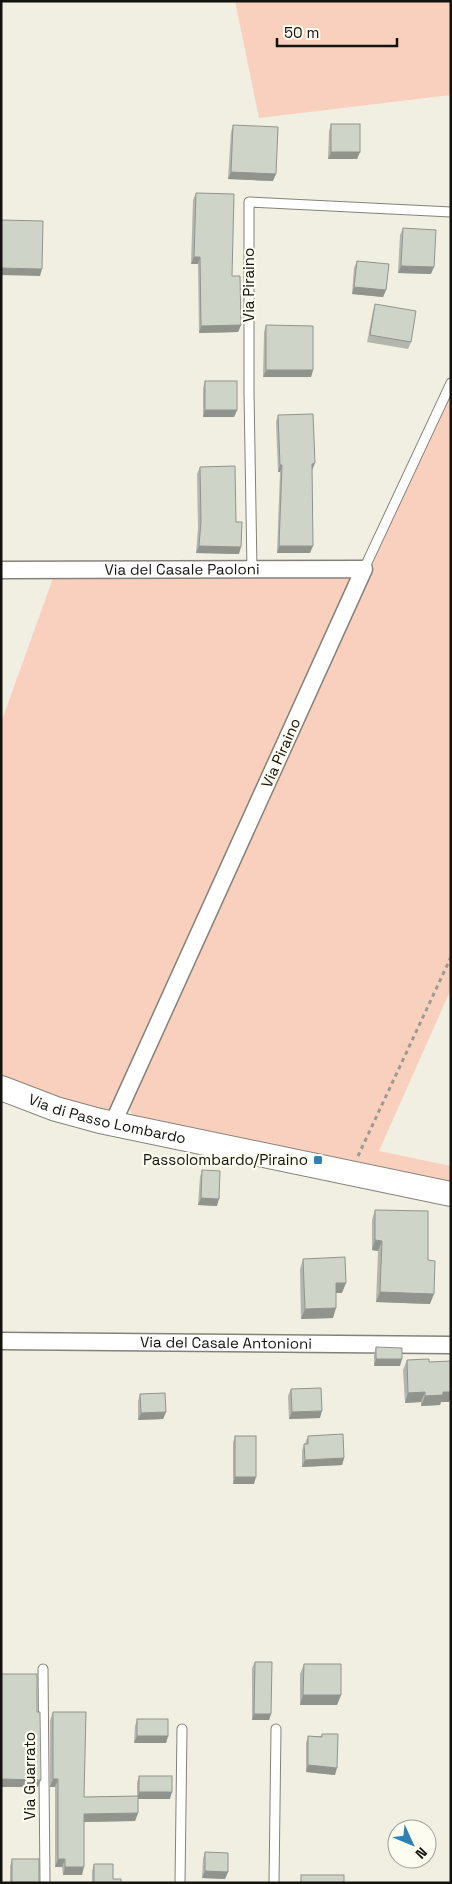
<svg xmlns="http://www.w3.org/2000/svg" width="452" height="1884" font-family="'Space Grotesk',sans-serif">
<rect width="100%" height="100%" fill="#f0efe2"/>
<g fill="#f9d0be">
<polygon points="235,1 451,1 451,95 259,118"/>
<polygon points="451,383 451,989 379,1151 451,1166 451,1189 138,1121 132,1115 129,1106"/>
<polygon points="348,576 351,578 352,582 111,1115 1,1081 1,723 53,578"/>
</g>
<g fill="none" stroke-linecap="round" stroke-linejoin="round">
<defs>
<g id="lane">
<polyline points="364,569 451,383"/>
<polyline points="252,570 249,392 249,202 451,212"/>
<polyline points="43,1669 45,1883"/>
<polyline points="180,1883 182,1729"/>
<polyline points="274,1883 276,1729"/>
</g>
<g id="street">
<path id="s1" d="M 1,570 L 364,569 L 113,1123"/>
<path id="s2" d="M 1,1341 L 451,1345"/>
</g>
<g id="secondary">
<path id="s3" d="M 1,1088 L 56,1109 L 100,1121 L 451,1194"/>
</g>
</defs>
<use href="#lane" stroke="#848278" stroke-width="11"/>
<use href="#street" stroke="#848278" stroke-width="19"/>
<use href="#secondary" stroke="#848278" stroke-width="26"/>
<polyline stroke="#9c9b91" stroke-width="3" stroke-dasharray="4 4" stroke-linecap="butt" points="358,1156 451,957"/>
<use href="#lane" stroke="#fff" stroke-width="9"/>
<use href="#street" stroke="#fff" stroke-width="16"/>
<use href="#secondary" stroke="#fff" stroke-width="24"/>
</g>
<g fill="#b2b6ad">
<polygon points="331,124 360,152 357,159 328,159 329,131"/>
<polygon points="233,125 273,181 228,179 231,132"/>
<polygon points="196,193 232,276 241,325 238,332 199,333 198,264 191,264 193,200"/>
<polygon points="403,228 431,274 398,273 400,235"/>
<polygon points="357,261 386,290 383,297 352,294 354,268"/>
<polygon points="375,304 411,342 408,349 367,342 373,311"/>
<polygon points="266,325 313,370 311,377 263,377 264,332"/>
<polygon points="205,381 237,410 234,417 203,417 203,388"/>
<polygon points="278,415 315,463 312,470 310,553 277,553 280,472 278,472 276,422"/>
<polygon points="200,467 236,522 239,554 196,553 198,528 197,474"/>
<polygon points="202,1170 217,1206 198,1205 200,1177"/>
<polygon points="375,1210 428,1260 430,1304 376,1302 378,1251 372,1250 372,1220"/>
<polygon points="303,1259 342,1293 336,1293 333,1318 301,1319 300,1269"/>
<polygon points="376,1347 400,1366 374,1366 374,1354"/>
<polygon points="407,1360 429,1362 449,1402 441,1402 440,1405 421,1406 421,1402 405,1403 403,1370"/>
<polygon points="291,1389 320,1418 289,1419 288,1396"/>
<polygon points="140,1394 166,1412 163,1419 138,1420 138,1401"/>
<polygon points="235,1436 254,1484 233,1484 233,1443"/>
<polygon points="308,1436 344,1458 342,1465 302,1467 302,1451 304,1444 305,1444"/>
<polygon points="255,1662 271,1714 269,1720 252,1720 252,1668"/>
<polygon points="304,1664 341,1695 337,1705 300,1705 300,1674"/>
<polygon points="53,1712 84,1797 137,1796 137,1783 139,1776 170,1799 138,1799 138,1813 135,1821 84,1822 82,1875 63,1875 62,1867 55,1867 55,1787 50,1787 50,1720"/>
<polygon points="137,1719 168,1736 166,1743 134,1743 135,1726"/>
<polygon points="322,1734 335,1775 306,1772 306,1743 308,1736 321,1736"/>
<polygon points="205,1852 228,1872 225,1879 202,1878 203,1859"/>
<polygon points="12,1859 39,1883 10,1883 10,1866"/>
<polygon points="94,1864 113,1879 121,1883 92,1883 92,1871"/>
</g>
<g fill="#91948d">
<polygon points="331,152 360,152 357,159 328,159"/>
<polygon points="231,172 276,174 273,181 228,179"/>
<polygon points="194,257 200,257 198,264 191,264"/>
<polygon points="401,266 434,267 431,274 398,273"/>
<polygon points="1,268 42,269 40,276 1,275"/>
<polygon points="354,287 386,290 383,297 352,294"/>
<polygon points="241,325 238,332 199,333 201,326"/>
<polygon points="266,370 313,370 311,377 263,377"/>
<polygon points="205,410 237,410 234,417 203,417"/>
<polygon points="315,463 312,470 309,471 312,464"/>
<polygon points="280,465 282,465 280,472 278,472"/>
<polygon points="199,546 241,547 239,554 196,553"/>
<polygon points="279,546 313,546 310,553 277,553"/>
<polygon points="201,1198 219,1199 217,1206 198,1205"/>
<polygon points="375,1240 382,1241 378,1251 372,1250"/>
<polygon points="336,1283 346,1283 342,1293 332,1293"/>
<polygon points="380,1292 434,1294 430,1304 376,1302"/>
<polygon points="336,1308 333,1318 301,1319 305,1309"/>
<polygon points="376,1359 402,1359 400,1366 374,1366"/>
<polygon points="425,1392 421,1402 405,1403 408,1393"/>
<polygon points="443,1392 451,1392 451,1396 449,1402 441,1402 440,1405 421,1406 425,1396"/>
<polygon points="322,1411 320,1418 289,1419 292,1412"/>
<polygon points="166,1412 163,1419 138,1420 141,1413"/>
<polygon points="344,1458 342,1465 302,1467 305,1460"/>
<polygon points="235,1477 256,1477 254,1484 233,1484"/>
<polygon points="303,1695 341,1695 337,1705 300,1705"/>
<polygon points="254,1714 271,1714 269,1720 252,1720"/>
<polygon points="137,1736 168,1736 166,1743 134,1743"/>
<polygon points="308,1765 337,1768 335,1775 306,1772"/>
<polygon points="1,1779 41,1780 38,1787 1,1787"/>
<polygon points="53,1779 58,1779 55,1787 50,1787"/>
<polygon points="139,1792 172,1792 170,1799 137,1799"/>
<polygon points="138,1813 135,1821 81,1822 84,1814"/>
<polygon points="58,1859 65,1859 62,1867 55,1867"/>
<polygon points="65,1867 84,1867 82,1875 63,1875"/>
<polygon points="205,1871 228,1872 225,1879 202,1878"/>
</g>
<g fill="#cfd4c9" stroke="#91948d">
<rect x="331" y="124" width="29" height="28"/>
<polygon points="233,125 278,127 276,174 231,172"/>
<polygon points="196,193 234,194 232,276 240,276 241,325 201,326 200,257 194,257"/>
<polygon points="1,220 43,221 42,269 1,268"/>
<polygon points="403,228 436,230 434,267 401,266"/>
<polygon points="357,261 389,264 386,290 354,287"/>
<polygon points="375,304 416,311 411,342 370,335"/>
<polygon points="266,325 313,326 313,370 266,370"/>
<rect x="205" y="381" width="32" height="29"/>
<polygon points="313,414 315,463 312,464 313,546 279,546 282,465 280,465 278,415"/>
<polygon points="235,466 236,522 242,522 241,547 199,546 201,521 200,467"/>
<polygon points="202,1170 220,1171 219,1199 201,1198"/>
<polygon points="375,1210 428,1211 428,1260 435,1261 434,1294 380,1292 382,1241 375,1240"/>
<polygon points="345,1257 346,1283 336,1283 336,1308 305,1309 303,1259"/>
<polygon points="376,1347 402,1348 402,1359 376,1359"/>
<polygon points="429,1359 429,1362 451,1361 451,1392 443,1392 443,1395 425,1396 425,1392 408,1393 407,1360"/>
<polygon points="321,1388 322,1411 292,1412 291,1389"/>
<polygon points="165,1393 166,1412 141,1413 140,1394"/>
<polygon points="343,1434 344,1458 305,1460 304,1444 308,1444 308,1436"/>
<rect x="235" y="1436" width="21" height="41"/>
<polygon points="255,1662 272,1662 271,1714 254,1714"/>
<polygon points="304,1664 341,1664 341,1695 303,1695"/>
<polygon points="1,1674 37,1674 37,1712 40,1712 41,1780 1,1779"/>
<polygon points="53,1712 86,1712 84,1797 138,1796 138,1813 84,1814 84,1867 65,1867 65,1859 58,1859 58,1779 53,1779"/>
<rect x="137" y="1719" width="31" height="17"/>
<polygon points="322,1734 338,1734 337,1768 308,1765 308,1736 322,1737"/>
<rect x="139" y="1776" width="33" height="16"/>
<polygon points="205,1852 228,1853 228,1872 205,1871"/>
<rect x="12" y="1859" width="27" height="24"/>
<polygon points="94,1864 113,1864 113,1879 121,1879 121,1883 94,1883"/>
<rect x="301" y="1875" width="43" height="8"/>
</g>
<rect fill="#2e81b2" stroke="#fdfcf0" stroke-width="2" x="313" y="1155" width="10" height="10" rx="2.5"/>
<g text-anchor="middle" stroke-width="4.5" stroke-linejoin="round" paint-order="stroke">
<g font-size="15" fill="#13120e" stroke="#fdfcf0">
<text transform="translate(249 285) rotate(-90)" y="5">Via Piraino</text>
<text dy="5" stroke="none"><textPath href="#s1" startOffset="181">Via del Casale Paoloni</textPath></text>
<text transform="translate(281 753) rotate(-66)" y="5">Via Piraino</text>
<text dy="5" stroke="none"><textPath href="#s3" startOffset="111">Via di Passo Lombardo</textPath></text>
<text dy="5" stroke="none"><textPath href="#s2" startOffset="225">Via del Casale Antonioni</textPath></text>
<text transform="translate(30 1776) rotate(-90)" y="5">Via Guarrato</text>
</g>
<g font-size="15" fill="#13120e" stroke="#fdfcf0" text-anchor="end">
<text x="308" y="1165">Passolombardo/Piraino</text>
</g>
</g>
<rect width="452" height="1884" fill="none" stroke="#13120e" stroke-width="5"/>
<g transform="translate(412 1844) rotate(134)"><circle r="24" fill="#fdfcf0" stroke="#9f9e96"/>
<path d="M0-4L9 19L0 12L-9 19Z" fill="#2e81b2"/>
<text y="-8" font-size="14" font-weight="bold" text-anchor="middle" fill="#13120e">N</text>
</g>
<path d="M277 38v8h120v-8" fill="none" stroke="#13120e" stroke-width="2.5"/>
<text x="284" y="38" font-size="15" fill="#13120e" stroke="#fdfcf0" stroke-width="4" paint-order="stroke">50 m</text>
</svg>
